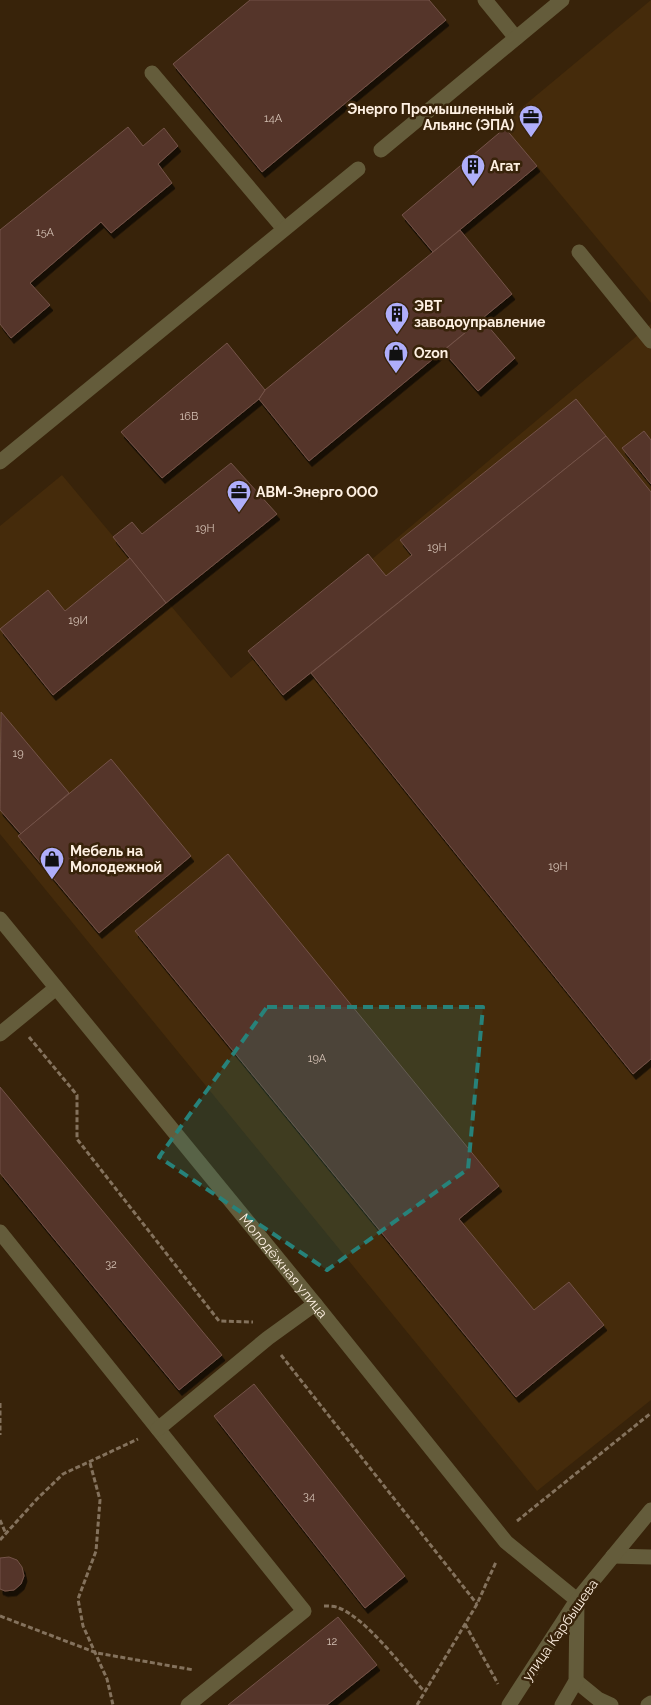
<svg xmlns="http://www.w3.org/2000/svg" width="651" height="1705" font-family="Raleway,sans-serif">
<defs>
<filter id="shadow"><feDropShadow dx="3" dy="5.5" stdDeviation="0" flood-color="#0009"/></filter>
</defs>
<rect width="100%" height="100%" fill="#38230a"/>
<g fill="#452b0b">
<polygon points="651,0 651,303 502,124"/>
<polygon points="651,324 651,1400 537,1491 0,834 0,526 62,475 231,678"/>
</g>
<g fill="#55352b" stroke="#745348" filter="url(#shadow)">
<polygon points="250,0 429,0 446,20 262,172 173,64"/>
<polygon points="128,127 143,146 164,128 178,146 158,164 172,183 111,233 101,222 30,283 50,305 11,338 0,324 0,230"/>
<polygon points="505,128 537,166 433,252 402,215"/>
<polygon points="460,230 512,294 309,461 259,399 265,390"/>
<polygon points="482,319 515,358 478,391 443,351"/>
<polygon points="227,343 265,390 259,399 162,478 121,432"/>
<polygon points="576,399 606,436 283,695 248,651 368,554 386,576 412,555 400,540"/>
<polygon points="644,431 651,440 651,484 622,448"/>
<polygon points="606,436 651,492 651,1059 633,1074 311,673"/>
<polygon points="231,463 277,514 166,603 113,537 132,522 142,534"/>
<polygon points="130,558 166,603 53,695 0,629 48,590 65,611"/>
<polygon points="1,712 69,793 21,834 0,810"/>
<polygon points="111,759 191,856 99,933 18,836"/>
<polygon points="228,854 499,1186 459,1219 534,1310 569,1282 604,1325 516,1397 135,931"/>
<polygon points="0,1087 222,1355 179,1390 0,1173"/>
<polygon points="254,1384 405,1576 365,1608 214,1416"/>
<polygon points="9,1557 17,1560 22,1567 24,1576 21,1584 14,1590 5,1591 0,1589 0,1558"/>
<polygon points="338,1617 377,1665 327,1705 228,1705"/>
</g>
<g fill="none" stroke-linecap="round" stroke-linejoin="round">
<g stroke="#84725d" stroke-width="3" stroke-dasharray="5 2.5" stroke-linecap="butt">
<polyline points="29,1037 77,1095 77,1139 219,1321 253,1322"/>
<polyline points="281,1355 477,1604"/>
<polyline points="0,1403 0,1435"/>
<polyline points="90,1463 100,1500 96,1551 78,1599 83,1626 107,1679 113,1705"/>
<polyline points="0,1520 6,1534"/>
<polyline points="517,1521 651,1413"/>
<polyline points="0,1540 37,1499 63,1474 138,1439"/>
<path d="M 324,1606 C 329,1606 335,1606 339,1608 C 367,1619 403,1668 424,1691"/>
<polyline points="0,1616 97,1653 194,1670"/>
<polyline points="465,1624 498,1684"/>
<polyline points="417,1705 477,1604 496,1562"/>
</g>
<g stroke="#645c3b" stroke-width="15">
<polyline points="485,0 516,38"/>
<polyline points="152,73 284,229"/>
<polyline points="381,150 562,0"/>
<polyline points="579,252 651,341"/>
<polyline points="0,462 358,169"/>
<polyline points="0,1034 56,988"/>
<polyline points="0,1232 304,1611 188,1705"/>
<polyline points="158,1429 268,1338 315,1304"/>
</g>
<path stroke="#645c3b" stroke-width="15" id="s1" d="M 0,919 L 315,1304 L 506,1542 L 577,1600 L 509,1705"/>
<g stroke="#645c3b" stroke-width="15">
<polyline points="613,1556 651,1557"/>
<polyline points="576,1681 598,1699 611,1705"/>
<polyline points="562,1705 576,1681 577,1600 651,1510"/>
<polyline points="648,1705 651,1703"/>
</g>
</g>
<path fill="#27827a" fill-opacity="0.2" stroke="#27827a" stroke-width="4" stroke-dasharray="10 6" stroke-linejoin="round" d="M 267,1007 L 483,1007 L 468,1169 L 327,1270 L 159,1157 Z"/>
<defs>
<symbol id="office-pin" viewBox="-11 -11 22 30"><path d="M0 17L-7.5 6A9.5 9.5 0 1 1 7.5 6Z" fill="#afaefa" stroke="#38230a"/><path d="M-6-3h4V-5.5h4V-3h4V5H-6ZM-1-4.5V-3h2v-1.5ZM-6 0V1H6V0Z" fill="#111"/></symbol>
<symbol id="building-pin" viewBox="-11 -11 22 30"><path d="M0 17L-7.5 6A9.5 9.5 0 1 1 7.5 6Z" fill="#afaefa" stroke="#38230a"/><path d="M-4-6H4V6H1V3H-1V6H-4ZM-2.5-4.3h1.7v1.8h-1.7ZM.8-4.3h1.7v1.8H.8ZM-2.5-1h1.7V.8h-1.7ZM.8-1h1.7V.8H.8Z" fill="#111"/></symbol>
<symbol id="shop-pin" viewBox="-11 -11 22 30"><path d="M0 17L-7.5 6A9.5 9.5 0 1 1 7.5 6Z" fill="#afaefa" stroke="#38230a"/><path d="M-5-2.5h2.3a2.7 3.5 0 0 1 5.4 0H5L5.5 6h-11ZM-1.5-2.5h3a1.5 2.3 0 0 0-3 0Z" fill="#111"/></symbol>
</defs>
<g fill-rule="evenodd">
<use href="#office-pin" x="517" y="103" width="28" height="38"/>
<use href="#building-pin" x="459" y="152" width="28" height="38"/>
<use href="#building-pin" x="383" y="300" width="28" height="38"/>
<use href="#shop-pin" x="382" y="339" width="28" height="38"/>
<use href="#office-pin" x="225" y="478" width="28" height="38"/>
<use href="#shop-pin" x="38" y="845" width="28" height="38"/>
</g>
<g text-anchor="middle" stroke-width="5" stroke-linejoin="round" paint-order="stroke">
<g font-size="11" fill="#d4c1b4">
<text x="273" y="122">14А</text>
<text x="45" y="236">15А</text>
<text x="189" y="420">16В</text>
<text x="205" y="532">19Н</text>
<text x="437" y="551">19Н</text>
<text x="78" y="624">19И</text>
<text x="18" y="757">19</text>
<text x="558" y="870">19Н</text>
<text x="317" y="1062">19А</text>
<text x="111" y="1268">32</text>
<text x="309" y="1500">34</text>
<text x="332" y="1645">12</text>
</g>
<g font-size="14" font-weight="bold" fill="#fef0e2" stroke="#38230a" text-anchor="start">
<text x="514" y="114" text-anchor="end">Энерго Промышленный<tspan x="514" dy="16">Альянс (ЭПА)</tspan></text>
<text x="490" y="171">Агат</text>
<text x="414" y="311">ЭВТ<tspan x="414" dy="16">заводоуправление</tspan></text>
<text x="414" y="358">Ozon</text>
<text x="256" y="497">АВМ-Энерго ООО</text>
<text x="70" y="856">Мебель на<tspan x="70" dy="16">Молодежной</tspan></text>
</g>
<g font-size="14" fill="#fef0e2" stroke="#38230a">
<text dy="5" stroke="none"><textPath href="#s1" startOffset="448">Молодёжная улица</textPath></text>
<text transform="translate(560 1630) rotate(-55)" y="5">улица Карбышева</text>
</g>
</g>
</svg>
